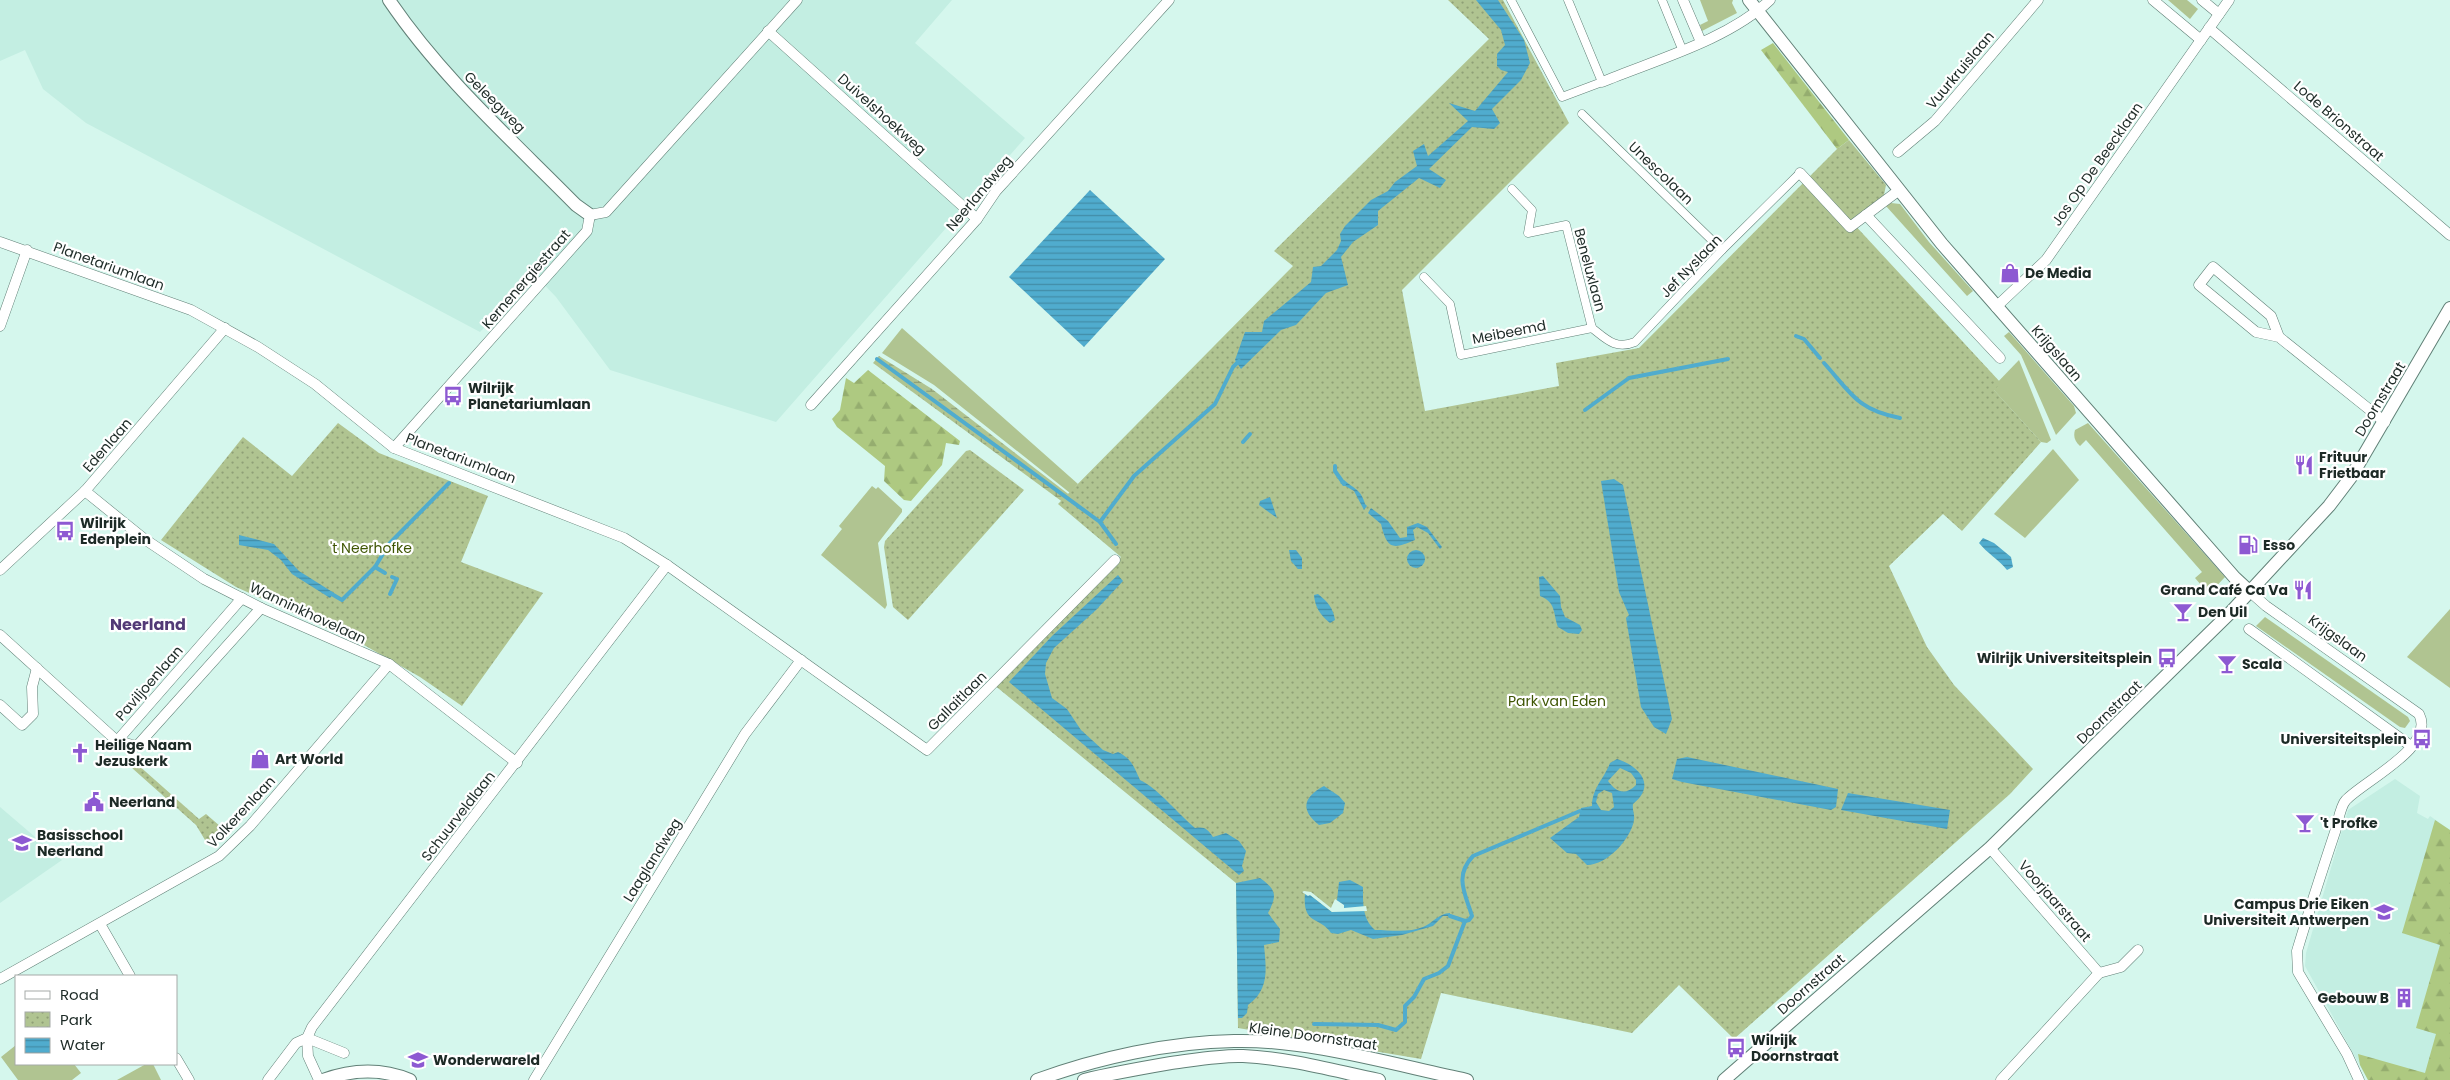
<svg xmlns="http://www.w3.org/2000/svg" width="2450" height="1080" font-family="Poppins,sans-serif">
<defs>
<pattern id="forest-firs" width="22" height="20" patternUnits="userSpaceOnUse" patternTransform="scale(1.25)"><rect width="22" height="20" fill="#aec981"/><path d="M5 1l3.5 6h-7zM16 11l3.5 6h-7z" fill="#95ad6f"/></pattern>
<pattern id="wetland-marsh" width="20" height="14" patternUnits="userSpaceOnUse" patternTransform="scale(1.25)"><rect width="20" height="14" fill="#b0c491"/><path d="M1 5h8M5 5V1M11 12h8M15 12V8" fill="none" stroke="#8f9f76"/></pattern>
<pattern id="park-dots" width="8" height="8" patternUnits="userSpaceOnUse" patternTransform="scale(1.25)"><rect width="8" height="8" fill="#b0c491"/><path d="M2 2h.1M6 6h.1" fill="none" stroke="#8f9f76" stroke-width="1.8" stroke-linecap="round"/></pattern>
<pattern id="water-rules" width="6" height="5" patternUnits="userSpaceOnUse" patternTransform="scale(1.25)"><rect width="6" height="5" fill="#50acce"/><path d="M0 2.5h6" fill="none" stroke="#428ca7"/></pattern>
</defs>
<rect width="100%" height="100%" fill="#d5f7ed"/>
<g fill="#c3eee2">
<polygon points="0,0 952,0 915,43 1025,138 776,422 610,370 556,297 535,275 480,332 86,123 43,89 25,50 0,61"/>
<polygon points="2395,779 2420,796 2417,813 2428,819 2430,816 2450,830 2450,1080 2368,1080 2305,966 2306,953 2348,810"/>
<polygon points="0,807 62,860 0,903"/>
</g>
<g fill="#b0c491">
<polygon points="1700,0 1733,0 1732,3 1737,13 1702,31 1700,25 1708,21"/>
<polygon points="2168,0 2187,0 2198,9 2190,19"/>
<polygon points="1891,203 1900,204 1929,242 1973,291 1967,296 1886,206"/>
<polygon points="902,328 1078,484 1070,493 934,385 882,353"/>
<polygon points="2009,332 2074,406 2076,413 2056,435 2021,355 2004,336"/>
<polygon points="2019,360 2051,440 2047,443 2041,442 1992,388"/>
<path d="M 2088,423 L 2225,577 L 2209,594 L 2195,578 L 2202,572 L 2086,440 L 2080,446 C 2075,441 2073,437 2075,430 Z"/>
<polygon points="2053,449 2079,480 2025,538 1994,514"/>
<polygon points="872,486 876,489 878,487 902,509 902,512 878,543 887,605 885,609 821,555 842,529 839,526"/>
<polygon points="2450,609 2450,688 2407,657"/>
<polygon points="2265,617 2408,717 2410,721 2405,728 2400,727 2256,626"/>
<polygon points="16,1045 16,1064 74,1064 81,1073 72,1080 18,1080 1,1057"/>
<polygon points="146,1064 153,1064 161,1080 117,1080"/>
</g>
<g fill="url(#forest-firs)">
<polygon points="1773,43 1849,140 1837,149 1761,50"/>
<polygon points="868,370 960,441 959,445 946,443 942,465 911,501 904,500 884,481 885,466 837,427 832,419 840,410 846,378 854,383"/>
<polygon points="2435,820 2450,830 2450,1080 2368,1080 2360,1065 2358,1054 2425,1073 2436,1034 2416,1028 2440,945 2402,933"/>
</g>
<polygon fill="url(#wetland-marsh)" points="879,356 932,389 1080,503 1064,503 873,363"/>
<g fill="url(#park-dots)">
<polygon points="1448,0 1503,0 1569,123 1402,290 1425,411 1559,386 1556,363 1639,348 1837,149 1849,140 1886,185 1884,195 1851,221 2001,383 1994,390 2041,442 1962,531 1943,514 1889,566 1927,647 1954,685 2033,769 2010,794 1734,1039 1679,985 1632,1033 1441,993 1421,1059 1238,1028 1236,883 993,684 1121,557 1058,504 1293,266 1274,251 1489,39"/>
<polygon points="338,423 379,453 488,496 461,562 543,593 462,706 420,677 364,645 236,587 161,540 243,437 292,476"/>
<polygon points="970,450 1024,490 908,620 893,607 884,547 885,541 966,451"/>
<polygon points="137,764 199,819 206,814 228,833 208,845 196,825 132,768"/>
</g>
<g fill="url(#water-rules)" fill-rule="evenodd">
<polygon points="1476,0 1498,0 1524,40 1530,63 1521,80 1492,109 1500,123 1494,129 1472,127 1429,169 1446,180 1440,188 1419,178 1378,211 1378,225 1353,242 1341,257 1348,285 1326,293 1296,325 1281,330 1241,369 1235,360 1245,332 1262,332 1264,321 1311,282 1313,267 1321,266 1337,250 1341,241 1340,234 1345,226 1371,200 1388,191 1395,182 1417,166 1413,151 1424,144 1428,156 1468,121 1449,103 1475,111 1508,72 1501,70 1497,66 1497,54 1505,45 1501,30"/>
<polygon points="1090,190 1165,259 1084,347 1009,277"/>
<polygon points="1614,479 1623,485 1672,719 1666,734 1654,727 1641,707 1626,618 1629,615 1619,592 1601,481"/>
<path d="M 1344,480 C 1354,489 1361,489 1365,504 L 1367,506 L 1364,510 L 1354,491 L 1340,483 Z"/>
<polygon points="1270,497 1277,518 1259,505 1260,501"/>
<path d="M 1371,508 L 1388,521 L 1400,538 L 1407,537 L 1407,527 L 1418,523 L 1427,527 L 1442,547 L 1440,549 L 1428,533 L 1417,527 L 1413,530 L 1415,540 C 1392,550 1387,549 1381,524 L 1368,513 Z"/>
<polygon points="239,535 274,544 299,571 334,593 330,598 292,574 281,560 268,550 239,545"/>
<path d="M 1983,538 L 1994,543 L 2011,557 L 2013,567 L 2007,570 C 1998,559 1987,553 1979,543 Z"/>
<circle cx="1416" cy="559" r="9"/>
<polygon points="1289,550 1296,550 1302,558 1302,569 1298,569 1291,561"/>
<path d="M 1118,575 L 1123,581 L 1096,610 L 1054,648 L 1046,663 L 1045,674 L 1052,698 L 1067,709 L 1081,730 L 1103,750 L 1113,754 L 1118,752 C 1132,759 1134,767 1140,780 C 1160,790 1177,813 1195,828 C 1204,826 1208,829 1213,837 L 1226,833 L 1239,841 L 1246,851 L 1242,866 L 1244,871 L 1239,875 L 1009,682 L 1052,636 Z"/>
<path d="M 1543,576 L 1560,596 L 1561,607 L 1565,617 L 1580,625 L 1582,630 L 1579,634 L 1568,633 L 1558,627 C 1553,613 1556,602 1540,596 L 1539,577 Z"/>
<path d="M 1318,594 C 1328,602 1333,608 1335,620 L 1330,623 C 1320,615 1315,607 1314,595 Z"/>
<polygon points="1687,757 1838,789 1836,807 1831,810 1682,782 1672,779 1677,759"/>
<path d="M 1617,759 C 1639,766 1657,785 1633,804 C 1632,810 1635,815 1634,820 C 1631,839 1607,865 1587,865 L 1576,854 L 1567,853 L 1550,838 L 1579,817 L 1581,808 L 1592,806 C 1592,788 1604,779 1610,763 ZM 1620,768 L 1631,773 L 1636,780 L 1636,785 C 1625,796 1616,792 1608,781 ZM 1604,790 L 1612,793 L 1614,807 L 1609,811 L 1601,810 L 1596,802 L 1598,794 Z"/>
<path d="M 1324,786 L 1339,796 L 1345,803 L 1343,813 L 1330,823 L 1319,825 C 1300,810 1303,797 1324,786 Z"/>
<polygon points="1848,793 1950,810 1947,829 1841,810"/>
<path d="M 1260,878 C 1277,890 1277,896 1268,913 L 1280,929 L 1279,942 L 1264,945 C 1266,968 1270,989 1248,1005 L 1247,1013 L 1242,1018 L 1238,1018 L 1236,883 Z"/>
<path d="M 1350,880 L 1363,887 C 1363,902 1362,919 1375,930 C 1390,930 1409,933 1423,927 C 1433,923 1439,913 1450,913 L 1450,916 L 1443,916 L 1433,926 L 1402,935 L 1373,939 L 1351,930 L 1338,934 L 1331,933 C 1320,916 1302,926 1305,893 L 1309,894 L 1332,912 L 1337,900 L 1339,882 Z"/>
</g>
<polygon fill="#d5f7ed" points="1304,891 1311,892 1331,908 1335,899 1344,905 1344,908 1366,906 1367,911 1332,912 1310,895 1308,896 1302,892"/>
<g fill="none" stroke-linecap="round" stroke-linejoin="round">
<g stroke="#50acce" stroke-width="4">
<polyline points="1796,336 1804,339 1820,358"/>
<polyline points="877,359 1100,522 1116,544"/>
<path d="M 1824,363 C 1851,393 1857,410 1900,418"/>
<polyline points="1585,410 1629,378 1728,359"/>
<polyline points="1243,442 1250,434"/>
<polyline points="1335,466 1335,471 1344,484"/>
<polyline points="1100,522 1134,476 1215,404 1233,367 1239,361"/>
<polyline points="375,567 385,573"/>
<polyline points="330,593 342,600 375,567 389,544 449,483"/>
<polyline points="390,594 397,579 392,577"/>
<path d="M 1450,916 L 1465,921 L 1469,920 L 1472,916 C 1465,893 1454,876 1473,856 L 1580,811"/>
<polyline points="1314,1024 1378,1025 1396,1030 1405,1022 1405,1006 1414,997 1424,979 1439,973 1448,966 1465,921"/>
</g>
<defs>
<g id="pedestrian">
<polyline points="1511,0 1562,97 1602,82 1568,0"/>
<polyline points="1662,0 1682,49"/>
<polyline points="1582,114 1722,250"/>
<polyline points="1512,189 1532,210 1528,233 1566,225 1592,328"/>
<polyline points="1424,277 1450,304 1461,355 1592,328"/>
<path d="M 1592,328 C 1607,340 1616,350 1635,342 L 1722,250 L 1800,173"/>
</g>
<g id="minor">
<polyline points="1683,0 1701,42"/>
<polyline points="2153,0 2201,40"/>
<polyline points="2202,0 2219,14"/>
<polyline points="2209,28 2450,235"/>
<polyline points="768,31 977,219"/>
<path d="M 1602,82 C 1655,60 1728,40 1770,0"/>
<polyline points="1898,152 1935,121 2038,0"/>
<polyline points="1800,173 1850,227 1898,191"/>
<polyline points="1866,215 2000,358"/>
<polyline points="0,242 191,310 258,347 315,384 394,448 624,538 667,565 927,750 1115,560"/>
<polyline points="1996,307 2046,260 2229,0"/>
<polyline points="0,326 27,250"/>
<polyline points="2279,337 2271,316 2213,267 2199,285 2256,332 2279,337 2385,422"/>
<polyline points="811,405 977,219 996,191 1169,0"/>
<polyline points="394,448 587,231 590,215 606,212 797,0"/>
<polyline points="85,491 143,538 204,579 261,608 389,664 517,763"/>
<polyline points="0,570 85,491 225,328"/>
<path d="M 2249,591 L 2266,606 L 2419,714 C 2436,747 2365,780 2346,800 C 2340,806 2338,823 2335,832 C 2322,871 2309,911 2297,951 L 2298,972 L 2347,1054 L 2359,1080"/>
<polyline points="2249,629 2411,746"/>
<polyline points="0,635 117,741 137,746 261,608"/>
<polyline points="0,705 22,725 33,714 32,687 37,668"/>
<polyline points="117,741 242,598"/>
<polyline points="1990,848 2099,973 2001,1080"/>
<polyline points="100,924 130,976"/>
<polyline points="2099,973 2121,967 2138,950"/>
<polyline points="0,979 219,856 250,826 389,664"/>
<polyline points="307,1038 308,1056 319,1080"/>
<polyline points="307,1038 344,1053"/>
<polyline points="176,1058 189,1080"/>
<polyline points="268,1080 296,1043 307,1038 312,1027 667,565"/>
<polyline points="534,1080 745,734 801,660"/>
</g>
<g id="tertiary">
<path d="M 389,0 C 441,77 511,139 576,205 L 590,215"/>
<polyline points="1749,0 1942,244 2235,578 2249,591"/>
<path d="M 323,1080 C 353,1069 381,1068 410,1080"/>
<path d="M 1037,1080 C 1097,1058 1170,1042 1234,1041 C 1307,1039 1395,1065 1467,1080"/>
<path d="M 1084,1080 C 1113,1073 1142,1068 1171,1063 C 1195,1060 1219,1055 1243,1056 C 1289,1058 1335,1071 1379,1080"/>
<polyline points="1724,1080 1990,848 2229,614 2329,506 2351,477 2450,308"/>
</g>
</defs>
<use href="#pedestrian" stroke="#618077" stroke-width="9"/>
<use href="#minor" stroke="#618077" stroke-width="11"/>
<use href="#tertiary" stroke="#618077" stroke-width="14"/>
<use href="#pedestrian" stroke="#fff" stroke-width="8"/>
<use href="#minor" stroke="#fff" stroke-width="10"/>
<use href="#tertiary" stroke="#fff" stroke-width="12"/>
</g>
<defs>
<symbol id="shop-bare" viewBox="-9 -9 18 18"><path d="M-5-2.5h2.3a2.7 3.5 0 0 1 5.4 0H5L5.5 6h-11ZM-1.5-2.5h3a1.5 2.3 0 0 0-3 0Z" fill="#8d59d2" stroke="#fff" stroke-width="2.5" paint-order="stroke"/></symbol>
<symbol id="bus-bare" viewBox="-9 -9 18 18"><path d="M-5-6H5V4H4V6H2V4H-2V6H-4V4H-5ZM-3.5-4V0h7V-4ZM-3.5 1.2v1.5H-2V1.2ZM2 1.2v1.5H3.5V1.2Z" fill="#8d59d2" stroke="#fff" stroke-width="2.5" paint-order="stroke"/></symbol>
<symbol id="restaurant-bare" viewBox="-9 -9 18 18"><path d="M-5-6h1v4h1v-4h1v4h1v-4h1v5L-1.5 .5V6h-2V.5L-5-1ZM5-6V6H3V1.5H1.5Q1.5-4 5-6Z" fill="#8d59d2" stroke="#fff" stroke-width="2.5" paint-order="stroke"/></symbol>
<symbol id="fuel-bare" viewBox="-9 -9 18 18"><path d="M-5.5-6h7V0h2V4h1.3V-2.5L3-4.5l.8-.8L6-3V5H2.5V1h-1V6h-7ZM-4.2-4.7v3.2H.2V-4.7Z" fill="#8d59d2" stroke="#fff" stroke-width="2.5" paint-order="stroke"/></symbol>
<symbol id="bar-bare" viewBox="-9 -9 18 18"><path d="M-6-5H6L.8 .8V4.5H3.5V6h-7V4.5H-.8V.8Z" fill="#8d59d2" stroke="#fff" stroke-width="2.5" paint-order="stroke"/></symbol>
<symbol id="church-bare" viewBox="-9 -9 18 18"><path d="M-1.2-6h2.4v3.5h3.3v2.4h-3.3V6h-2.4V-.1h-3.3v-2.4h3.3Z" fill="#8d59d2" stroke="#fff" stroke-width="2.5" paint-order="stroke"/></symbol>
<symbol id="civic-bare" viewBox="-9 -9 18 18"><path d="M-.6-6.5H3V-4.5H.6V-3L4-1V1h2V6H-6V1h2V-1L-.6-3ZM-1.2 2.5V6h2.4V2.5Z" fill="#8d59d2" stroke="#fff" stroke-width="2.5" paint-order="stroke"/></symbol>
<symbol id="school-bare" viewBox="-9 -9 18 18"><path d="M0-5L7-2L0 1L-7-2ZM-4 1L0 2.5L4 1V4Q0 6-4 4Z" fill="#8d59d2" stroke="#fff" stroke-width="2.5" paint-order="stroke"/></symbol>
<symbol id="university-bare" viewBox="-9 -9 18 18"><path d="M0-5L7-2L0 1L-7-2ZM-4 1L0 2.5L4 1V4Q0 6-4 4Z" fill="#8d59d2" stroke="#fff" stroke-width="2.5" paint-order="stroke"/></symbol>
<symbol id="building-bare" viewBox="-9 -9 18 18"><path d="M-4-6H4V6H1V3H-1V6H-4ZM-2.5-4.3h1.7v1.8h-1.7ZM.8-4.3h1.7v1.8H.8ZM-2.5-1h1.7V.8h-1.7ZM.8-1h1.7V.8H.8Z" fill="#8d59d2" stroke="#fff" stroke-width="2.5" paint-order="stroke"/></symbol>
</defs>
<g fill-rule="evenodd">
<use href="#shop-bare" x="1996" y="259" width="28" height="28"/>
<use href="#bus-bare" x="439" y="382" width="28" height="28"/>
<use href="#restaurant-bare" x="2290" y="451" width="28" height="28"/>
<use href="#bus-bare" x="51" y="517" width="28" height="28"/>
<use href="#fuel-bare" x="2234" y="531" width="28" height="28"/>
<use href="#restaurant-bare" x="2289" y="576" width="28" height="28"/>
<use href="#bar-bare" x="2169" y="598" width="28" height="28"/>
<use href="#bus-bare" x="2153" y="644" width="28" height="28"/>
<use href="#bar-bare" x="2213" y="650" width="28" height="28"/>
<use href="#bus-bare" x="2408" y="725" width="28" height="28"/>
<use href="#church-bare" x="66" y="739" width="28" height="28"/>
<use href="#shop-bare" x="246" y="745" width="28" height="28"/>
<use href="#civic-bare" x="80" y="788" width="28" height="28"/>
<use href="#bar-bare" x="2291" y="809" width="28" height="28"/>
<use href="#school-bare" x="8" y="829" width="28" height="28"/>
<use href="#university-bare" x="2370" y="898" width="28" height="28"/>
<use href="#building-bare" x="2390" y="984" width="28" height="28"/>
<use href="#bus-bare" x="1722" y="1034" width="28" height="28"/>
<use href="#school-bare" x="404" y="1046" width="28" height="28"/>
</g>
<g text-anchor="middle" stroke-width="4.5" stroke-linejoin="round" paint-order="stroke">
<g font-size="14" fill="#1d2a26" stroke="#fff">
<text transform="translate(1960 70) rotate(-50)" y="5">Vuurkruislaan</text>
<text transform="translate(495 102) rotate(45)" y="5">Geleegweg</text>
<text transform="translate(882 114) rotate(42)" y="5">Duivelshoekweg</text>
<text transform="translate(2339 121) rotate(41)" y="5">Lode Brionstraat</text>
<text transform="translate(2097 164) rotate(-55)" y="5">Jos Op De Beecklaan</text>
<text transform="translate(1661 173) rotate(44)" y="5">Unescolaan</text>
<text transform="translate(979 193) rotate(-50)" y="5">Neerlandweg</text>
<text transform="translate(109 266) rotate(20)" y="5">Planetariumlaan</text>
<text transform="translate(1691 266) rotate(-46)" y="5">Jef Nyslaan</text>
<text transform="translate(1590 270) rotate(75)" y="5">Beneluxlaan</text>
<text transform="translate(526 279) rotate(-49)" y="5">Kernenergiestraat</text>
<text transform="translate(1509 332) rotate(-11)" y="5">Meibeemd</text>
<text transform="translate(2057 353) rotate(49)" y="5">Krijgslaan</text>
<text transform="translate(2380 399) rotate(-59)" y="5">Doornstraat</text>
<text transform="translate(107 445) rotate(-49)" y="5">Edenlaan</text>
<text transform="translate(461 458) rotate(21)" y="5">Planetariumlaan</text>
<text transform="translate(308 613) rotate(25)" y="5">Wanninkhovelaan</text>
<text transform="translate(2338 638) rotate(36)" y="5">Krijgslaan</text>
<text transform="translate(149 683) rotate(-49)" y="5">Paviljoenlaan</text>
<text transform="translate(957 701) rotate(-45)" y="5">Gallaitlaan</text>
<text transform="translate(2109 712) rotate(-44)" y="5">Doornstraat</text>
<text transform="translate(241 812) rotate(-47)" y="5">Volkerenlaan</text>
<text transform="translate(458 816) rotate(-52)" y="5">Schuurveldlaan</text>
<text transform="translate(652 860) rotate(-58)" y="5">Laaglandweg</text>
<text transform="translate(2055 901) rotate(49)" y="5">Voorjaarstraat</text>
<text transform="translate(1811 984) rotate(-41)" y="5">Doornstraat</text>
<text transform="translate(1313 1036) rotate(8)" y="5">Kleine Doornstraat</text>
</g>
<g font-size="14" font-weight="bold" fill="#1d2a26" stroke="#fff" text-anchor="start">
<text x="2025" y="278">De Media</text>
<text x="468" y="393">Wilrijk<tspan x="468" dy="16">Planetariumlaan</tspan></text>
<text x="2319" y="462">Frituur<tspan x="2319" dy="16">Frietbaar</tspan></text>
<text x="80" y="528">Wilrijk<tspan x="80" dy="16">Edenplein</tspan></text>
<text x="2263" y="550">Esso</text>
<text x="2288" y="595" text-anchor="end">Grand Café Ca Va</text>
<text x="2198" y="617">Den Uil</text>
<text x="2152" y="663" text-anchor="end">Wilrijk Universiteitsplein</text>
<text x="2242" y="669">Scala</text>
<text x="2407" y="744" text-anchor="end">Universiteitsplein</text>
<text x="95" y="750">Heilige Naam<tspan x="95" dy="16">Jezuskerk</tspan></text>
<text x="275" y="764">Art World</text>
<text x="109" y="807">Neerland</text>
<text x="2320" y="828">'t Profke</text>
<text x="37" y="840">Basisschool<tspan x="37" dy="16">Neerland</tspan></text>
<text x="2369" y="909" text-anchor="end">Campus Drie Eiken<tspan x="2369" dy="16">Universiteit Antwerpen</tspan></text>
<text x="2389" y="1003" text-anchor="end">Gebouw B</text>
<text x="1751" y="1045">Wilrijk<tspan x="1751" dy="16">Doornstraat</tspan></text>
<text x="433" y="1065">Wonderwareld</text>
</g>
<g font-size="14" fill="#3f5604" stroke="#fff">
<text x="371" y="553">'t Neerhofke</text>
<text x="1557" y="706">Park van Eden</text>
</g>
<g font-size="16" font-weight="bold" fill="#523a76" stroke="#fff">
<text x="148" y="630">Neerland</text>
</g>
</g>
<rect x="15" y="975" width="162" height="90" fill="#ffffff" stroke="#a5aaa8"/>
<rect x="25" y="991" width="25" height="8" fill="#ffffff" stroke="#a5aaa8"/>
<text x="60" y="1000" font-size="15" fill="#1d2a26">Road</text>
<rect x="25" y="1012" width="25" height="15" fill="url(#park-dots)" stroke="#a5aaa8"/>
<text x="60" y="1025" font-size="15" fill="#1d2a26">Park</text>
<rect x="25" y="1038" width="25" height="15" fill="url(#water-rules)" stroke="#a5aaa8"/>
<text x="60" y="1050" font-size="15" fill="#1d2a26">Water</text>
</svg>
